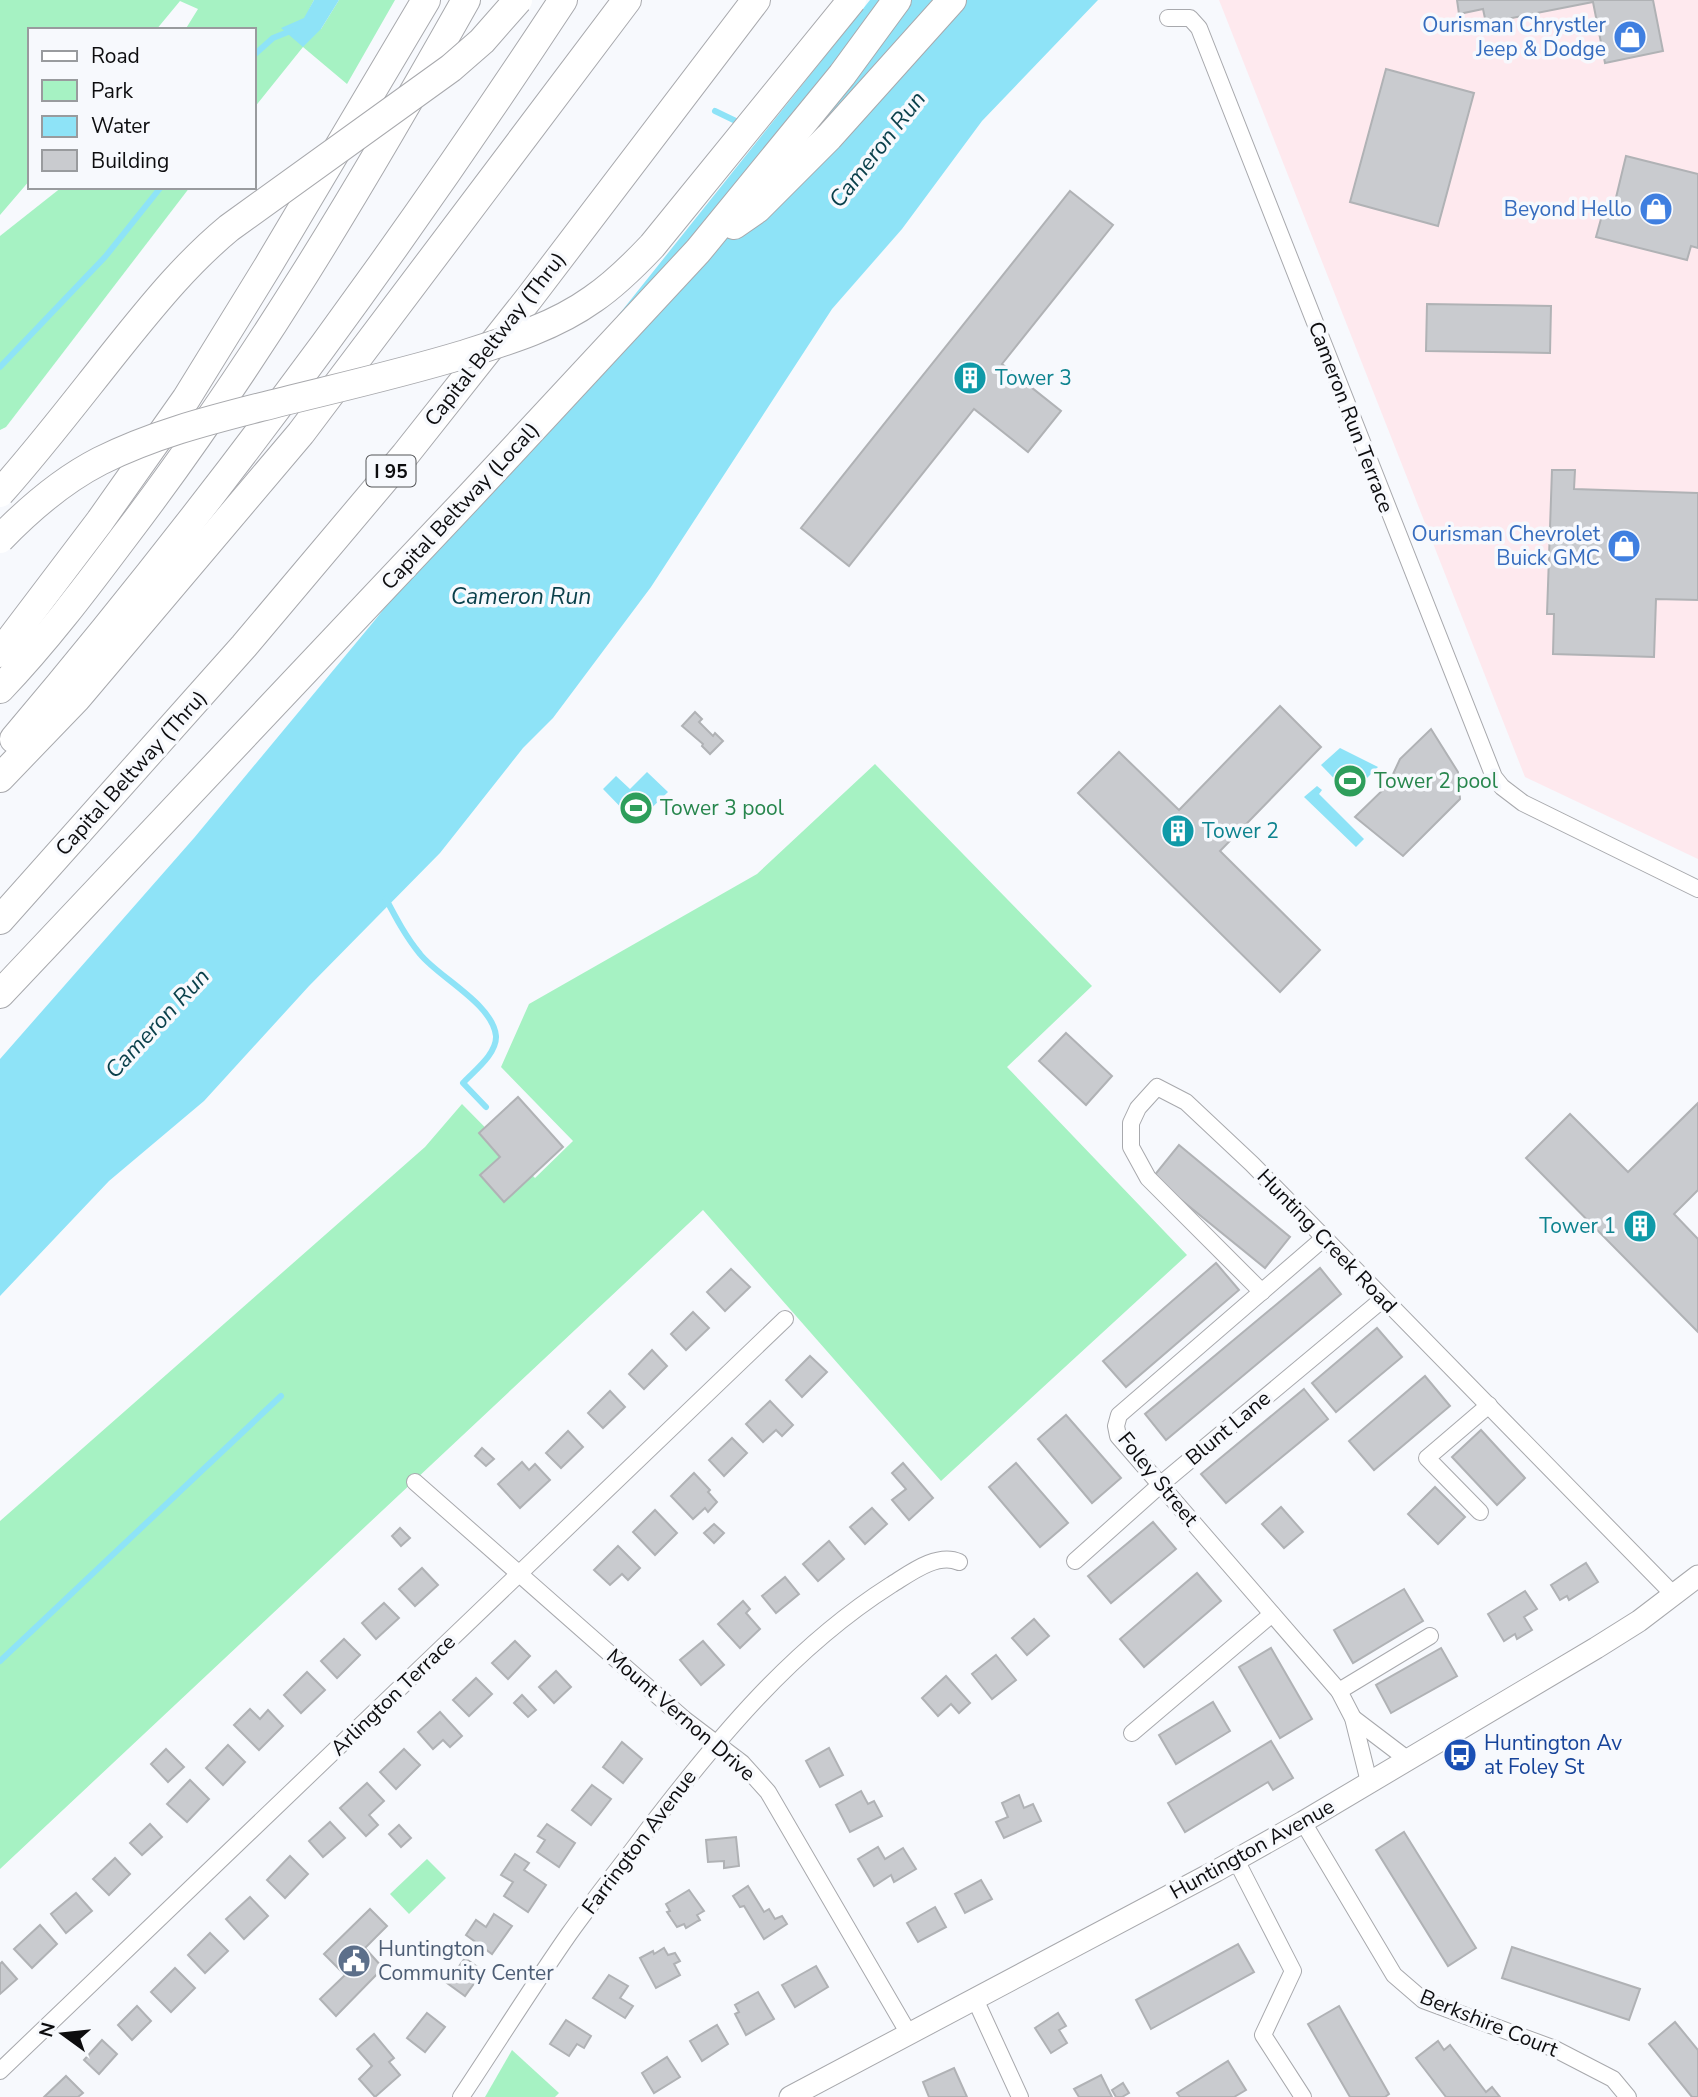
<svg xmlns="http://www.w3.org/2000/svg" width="1698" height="2097" font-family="'Nunito Sans',sans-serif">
<rect width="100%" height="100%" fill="#f7f9fd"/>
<polygon fill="#fee9ee" points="1219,0 1698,0 1698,859 1525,777"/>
<g fill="#a6f2c3">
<polygon points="0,0 314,0 305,18 321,29 339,0 395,0 347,84 303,47 254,108 254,30 185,30 198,9 180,1 156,30 30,30 30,180 0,215"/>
<polygon points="62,187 190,187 6,427 0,430 0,236"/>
<polygon points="875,764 1092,986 1007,1067 1187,1255 941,1481 703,1210 0,1869 0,1521 425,1147 462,1104 535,1178 573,1141 501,1067 529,1004 757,874"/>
<polygon points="427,1859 446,1878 409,1914 390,1894"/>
<polygon points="512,2050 559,2093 555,2097 485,2097"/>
</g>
<g fill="#8ee3f7">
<polygon points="314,0 339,0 321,29 303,47 281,28 304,18"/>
<polygon points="870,0 1098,0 982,121 902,229 832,309 651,587 553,718 523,748 440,853 309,986 204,1101 109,1181 0,1296 0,1059 194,838 375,620"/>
<polygon points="1340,748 1378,767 1350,795 1321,765"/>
<polygon points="647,772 668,792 636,823 603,789 616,776 630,789"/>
<polygon points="1317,786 1322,790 1319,794 1364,839 1356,847 1304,797"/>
</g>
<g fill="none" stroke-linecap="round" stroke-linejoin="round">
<g stroke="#8ee3f7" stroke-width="6">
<polyline points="254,55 273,38 293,30"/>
<polyline points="715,111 742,124"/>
<polyline points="0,367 105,257 161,187"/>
<path d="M 386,899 C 396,918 406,937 420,954 C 438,977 493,1004 496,1036 C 497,1054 474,1071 463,1083 L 486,1107"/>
<polyline points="0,1661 281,1396"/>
</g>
</g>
<g fill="#c9cbcf" stroke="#b0b2b5" stroke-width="2">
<polygon points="1457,0 1653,0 1663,51 1605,63 1593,2 1486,23 1483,9 1459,14"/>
<polygon points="1386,69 1474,93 1438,226 1350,202"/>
<polygon points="1626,156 1698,174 1698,248 1691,246 1687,260 1596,237 1604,208 1613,210"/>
<polygon points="1070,191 1113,225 1002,364 1061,411 1028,452 974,409 849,566 801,528"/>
<polygon points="1427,304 1551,306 1550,353 1426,351"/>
<polygon points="1552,470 1575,470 1574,489 1698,493 1698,600 1656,599 1654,657 1553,654 1554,614 1547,614"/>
<polygon points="1280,706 1321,747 1220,851 1320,950 1280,992 1078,793 1119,752 1179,810"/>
<polygon points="695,712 702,719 699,722 713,736 715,733 723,741 710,754 702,746 703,744 682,726"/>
<polygon points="1431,729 1458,772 1460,799 1403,856 1355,817 1388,785 1400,759"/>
<polygon points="1066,1033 1112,1076 1086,1105 1039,1061"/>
<polygon points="518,1097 563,1147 504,1202 480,1175 500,1157 479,1133"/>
<polygon points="1698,1103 1698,1190 1674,1214 1698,1239 1698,1332 1526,1158 1570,1114 1628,1172"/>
<polygon points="1179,1145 1290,1237 1265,1268 1153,1177"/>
<polygon points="1216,1263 1239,1290 1126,1387 1103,1361"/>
<polygon points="1320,1268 1341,1294 1166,1440 1145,1414"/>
<polygon points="731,1269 750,1287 725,1311 707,1292"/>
<polygon points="693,1312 709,1328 686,1350 671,1334"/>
<polygon points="1377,1328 1402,1357 1336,1412 1312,1383"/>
<polygon points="652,1350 667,1366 644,1389 629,1374"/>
<polygon points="810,1356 827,1372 802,1397 786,1380"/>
<polygon points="1425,1376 1450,1406 1374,1470 1349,1441"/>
<polygon points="1304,1389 1328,1419 1226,1503 1201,1474"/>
<polygon points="610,1391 625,1407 603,1428 588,1413"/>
<polygon points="770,1401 793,1425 782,1436 776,1430 763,1442 746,1424"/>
<polygon points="1066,1415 1121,1478 1092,1503 1038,1439"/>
<polygon points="1481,1430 1525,1478 1497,1505 1452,1457"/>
<polygon points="568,1431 583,1447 561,1468 546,1453"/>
<polygon points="732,1438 747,1453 724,1476 709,1460"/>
<polygon points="482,1448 494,1459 486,1466 475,1456"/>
<polygon points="522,1462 529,1470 535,1464 550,1480 520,1508 498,1484"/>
<polygon points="903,1463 933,1498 909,1520 892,1500 906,1489 892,1473"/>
<polygon points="1016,1463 1068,1523 1040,1547 989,1487"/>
<polygon points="694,1473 710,1490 708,1492 717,1502 708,1512 705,1508 693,1519 671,1496"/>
<polygon points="1435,1487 1465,1517 1438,1544 1408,1514"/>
<polygon points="1281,1507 1303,1532 1284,1548 1262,1524"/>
<polygon points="872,1508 887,1524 865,1544 850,1527"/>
<polygon points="655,1510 677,1533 655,1555 633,1532"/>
<polygon points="1153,1522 1176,1549 1111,1603 1088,1576"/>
<polygon points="714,1524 724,1533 714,1543 704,1533"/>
<polygon points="400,1528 410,1538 401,1546 392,1536"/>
<polygon points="829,1541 844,1559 818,1581 803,1564"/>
<polygon points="618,1546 640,1568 628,1580 622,1574 610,1585 594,1570"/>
<polygon points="1586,1563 1598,1582 1569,1600 1567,1596 1560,1600 1551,1585"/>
<polygon points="422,1568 438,1585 415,1606 399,1589"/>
<polygon points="1197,1573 1221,1601 1144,1667 1120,1639"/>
<polygon points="785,1577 799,1594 776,1613 762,1596"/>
<polygon points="1404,1589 1423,1621 1353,1663 1334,1630"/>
<polygon points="1525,1591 1537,1609 1524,1617 1532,1630 1517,1639 1515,1634 1504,1641 1488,1614"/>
<polygon points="743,1601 750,1609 746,1613 760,1629 740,1648 718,1624"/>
<polygon points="384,1603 399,1618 376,1639 362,1623"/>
<polygon points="1034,1619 1049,1636 1027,1655 1012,1638"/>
<polygon points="344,1639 360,1655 337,1678 321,1661"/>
<polygon points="515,1641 530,1656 508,1679 492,1663"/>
<polygon points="703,1641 724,1665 701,1685 680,1660"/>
<polygon points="1271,1648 1312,1719 1280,1738 1239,1667"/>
<polygon points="1441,1648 1457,1676 1391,1713 1376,1685"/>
<polygon points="996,1655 1016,1680 992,1699 972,1674"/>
<polygon points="556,1671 571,1687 554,1703 539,1687"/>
<polygon points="307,1672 325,1690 301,1713 284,1695"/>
<polygon points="946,1676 970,1703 959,1713 951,1704 938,1716 922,1698"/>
<polygon points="476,1678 492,1694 469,1716 453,1700"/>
<polygon points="522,1695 536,1710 528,1717 514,1703"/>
<polygon points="1213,1702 1230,1731 1176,1764 1159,1735"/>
<polygon points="250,1709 260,1719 268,1710 283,1726 259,1750 234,1725"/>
<polygon points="440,1712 462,1736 450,1747 443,1740 433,1749 418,1732"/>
<polygon points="1271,1741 1293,1778 1273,1790 1268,1782 1185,1832 1168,1803"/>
<polygon points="622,1742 642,1759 623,1783 603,1767"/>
<polygon points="228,1745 245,1762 223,1785 206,1768"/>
<polygon points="829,1748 843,1775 820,1787 806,1761"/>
<polygon points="166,1749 184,1767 168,1782 151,1764"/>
<polygon points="404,1749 420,1765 396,1789 380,1772"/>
<polygon points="190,1780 209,1799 187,1822 167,1804"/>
<polygon points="367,1783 384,1801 369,1815 378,1825 366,1836 340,1808"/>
<polygon points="592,1785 611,1799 591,1825 572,1810"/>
<polygon points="861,1791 868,1804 874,1801 882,1816 850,1832 836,1805"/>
<polygon points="1019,1795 1024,1808 1033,1804 1041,1821 1004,1838 996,1822 1008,1817 1002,1803"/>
<polygon points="330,1822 345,1838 323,1857 309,1841"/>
<polygon points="150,1824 162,1837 142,1855 130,1843"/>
<polygon points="547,1824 575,1843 559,1867 537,1852 545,1840 538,1836"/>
<polygon points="399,1825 411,1838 401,1847 389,1834"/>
<polygon points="1404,1832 1476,1948 1448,1966 1376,1850"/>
<polygon points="736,1837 739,1866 724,1868 724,1861 708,1862 706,1840"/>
<polygon points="878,1847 885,1859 903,1848 916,1869 894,1882 891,1875 874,1886 858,1859"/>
<polygon points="515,1854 529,1863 524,1870 546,1885 528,1912 504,1896 513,1882 501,1875"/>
<polygon points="290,1856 308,1874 285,1898 267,1880"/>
<polygon points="115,1858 130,1874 109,1895 93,1879"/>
<polygon points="981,1880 992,1899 965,1913 955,1894"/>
<polygon points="748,1886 764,1912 769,1909 775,1919 782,1916 787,1924 764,1939 744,1906 740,1907 733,1896"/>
<polygon points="689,1890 704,1911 697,1915 700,1920 698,1921 686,1928 684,1924 677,1927 667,1912 670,1911 666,1904"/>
<polygon points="76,1893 92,1911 66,1933 51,1914"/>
<polygon points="250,1897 268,1916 244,1939 226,1919"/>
<polygon points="935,1907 946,1927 918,1942 907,1923"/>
<polygon points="370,1909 387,1926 365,1948 383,1968 336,2016 320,1999 345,1975 324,1954"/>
<polygon points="494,1914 512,1926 492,1954 466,1935 476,1920 486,1927"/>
<polygon points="40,1925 57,1944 32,1968 14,1949"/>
<polygon points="210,1933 228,1951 205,1973 188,1955"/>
<polygon points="1238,1944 1254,1972 1151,2029 1136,2000"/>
<polygon points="1512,1947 1640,1989 1629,2020 1502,1978"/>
<polygon points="664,1948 668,1955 675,1953 680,1961 674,1964 680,1975 656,1988 640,1958 653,1951 654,1954"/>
<polygon points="465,1958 483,1971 465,1996 447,1983"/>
<polygon points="2,1962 17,1979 0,1994 0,1964"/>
<polygon points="816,1966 828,1987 795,2007 782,1985"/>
<polygon points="175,1968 195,1988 171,2012 151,1992"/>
<polygon points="609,1975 628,1986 620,1998 633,2006 625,2018 593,1998"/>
<polygon points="758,1992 774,2019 746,2035 735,2014 739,2012 735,2005"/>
<polygon points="137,2006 151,2021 132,2040 118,2025"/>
<polygon points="1339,2006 1389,2094 1385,2097 1350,2097 1308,2024"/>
<polygon points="427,2013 445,2027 425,2052 407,2038"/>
<polygon points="1058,2013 1066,2026 1059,2030 1067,2043 1051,2053 1035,2028"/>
<polygon points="566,2020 591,2036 584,2048 577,2044 569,2056 550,2044"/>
<polygon points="1675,2022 1698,2050 1698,2097 1692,2097 1649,2044"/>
<polygon points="717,2025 728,2044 702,2061 690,2041"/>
<polygon points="374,2034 394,2058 389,2062 400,2075 375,2097 359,2079 372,2066 357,2049"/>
<polygon points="102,2040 117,2054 99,2074 84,2060"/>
<polygon points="1438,2041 1444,2050 1450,2045 1486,2092 1492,2087 1500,2097 1446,2097 1416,2058"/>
<polygon points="667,2057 680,2077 654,2093 642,2073"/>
<polygon points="1228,2061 1246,2090 1234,2097 1180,2097 1177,2093"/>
<polygon points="954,2068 967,2097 929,2097 923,2082"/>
<polygon points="1101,2075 1112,2097 1079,2097 1074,2089"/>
<polygon points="66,2076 83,2093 78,2097 44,2097"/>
<polygon points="1123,2083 1129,2093 1122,2097 1116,2097 1112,2090"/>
</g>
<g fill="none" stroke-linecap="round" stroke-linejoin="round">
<defs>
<g id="street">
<polyline points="1168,18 1190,18 1199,28 1494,777 1502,787 1523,803 1698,889"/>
<polyline points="1324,1238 1119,1415 1116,1426 1118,1436 1339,1691 1353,1718 1369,1782"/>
<polyline points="1262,1292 1148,1178 1131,1147 1131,1123 1138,1108 1157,1087 1186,1102 1252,1164 1674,1595"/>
<polyline points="415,1482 684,1719 742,1763 768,1792 909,2034"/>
<polyline points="1480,1512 1427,1458 1489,1405"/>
<polyline points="1075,1561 1160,1485 1383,1299"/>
<polyline points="1339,1691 1430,1636"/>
<polyline points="1353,1718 1407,1759"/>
<polyline points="1132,1733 1272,1614"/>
<polyline points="1303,1822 1394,1975 1423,2000 1555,2049 1613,2079 1628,2097"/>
<polyline points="1236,1860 1293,1971 1263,2035 1303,2097"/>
<polyline points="975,1999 1020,2097"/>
<polyline points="0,2071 785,1319"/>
<path d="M 461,2097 C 497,2043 532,1987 569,1934 C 594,1899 621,1866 646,1832 C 717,1739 792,1648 891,1585 C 909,1574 937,1552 959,1562"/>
</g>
<polyline id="secondary" points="790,2097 1216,1871 1303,1822 1596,1648 1639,1621 1698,1576"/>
<g id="highway">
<polyline points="734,225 757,209 829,137 952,0"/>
<polyline points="0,653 100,521 186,399 268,266 426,0"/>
<path d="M 0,689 C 45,642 85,589 124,537 C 253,368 362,185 466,0"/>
<path d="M 14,739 C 213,504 394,257 563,0"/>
<polyline points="0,778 77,698 301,433 627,0"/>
<polyline points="0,920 244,646 405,455 530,297 756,0"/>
<polyline points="0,994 473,493 698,251 842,75 897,0"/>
</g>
</defs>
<use href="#street" stroke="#a8a9ad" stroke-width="18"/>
<use href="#secondary" stroke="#a8a9ad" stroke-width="23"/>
<use href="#highway" stroke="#a8a9ad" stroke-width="30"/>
<use href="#street" stroke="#fff" stroke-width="16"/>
<use href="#secondary" stroke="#fff" stroke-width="21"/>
<use href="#highway" stroke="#fff" stroke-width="28"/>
<defs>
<g id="highway-bridge">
<path d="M 0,493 C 43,445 82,393 123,342 C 156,301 188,262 229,228 L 451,68 L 482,41 L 518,0"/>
<path d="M 0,539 C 29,509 63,480 100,461 C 152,435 206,421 261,407 C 328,390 396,375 462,355 C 507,341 554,327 593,299 C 615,284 634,265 652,246 L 852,0"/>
</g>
</defs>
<use href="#highway-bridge" stroke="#a8a9ad" stroke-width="30" stroke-linecap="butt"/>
<use href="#highway-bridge" stroke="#fff" stroke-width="28"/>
</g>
<defs>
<symbol id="shop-disc" viewBox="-11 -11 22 22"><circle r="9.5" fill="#3f7fe0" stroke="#f7f9fd"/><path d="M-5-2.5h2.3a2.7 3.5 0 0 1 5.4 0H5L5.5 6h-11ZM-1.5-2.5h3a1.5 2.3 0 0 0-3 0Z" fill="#fff"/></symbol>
<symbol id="building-disc" viewBox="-11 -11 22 22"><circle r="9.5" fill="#0f9aa8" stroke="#f7f9fd"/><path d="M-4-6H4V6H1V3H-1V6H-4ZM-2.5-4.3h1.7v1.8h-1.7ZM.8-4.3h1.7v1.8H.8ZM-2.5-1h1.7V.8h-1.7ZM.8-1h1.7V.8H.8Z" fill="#fff"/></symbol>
<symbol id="stadium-disc" viewBox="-11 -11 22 22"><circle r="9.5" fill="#2e9e5b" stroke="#f7f9fd"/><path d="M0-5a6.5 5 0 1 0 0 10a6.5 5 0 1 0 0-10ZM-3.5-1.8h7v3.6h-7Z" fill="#fff"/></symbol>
<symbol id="bus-disc" viewBox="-11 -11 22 22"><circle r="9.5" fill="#1a4fb4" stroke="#f7f9fd"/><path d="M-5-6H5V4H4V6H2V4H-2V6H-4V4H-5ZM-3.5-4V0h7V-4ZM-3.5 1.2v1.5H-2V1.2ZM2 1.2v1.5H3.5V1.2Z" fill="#fff"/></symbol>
<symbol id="civic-disc" viewBox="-11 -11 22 22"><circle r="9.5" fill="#5c6f8a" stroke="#f7f9fd"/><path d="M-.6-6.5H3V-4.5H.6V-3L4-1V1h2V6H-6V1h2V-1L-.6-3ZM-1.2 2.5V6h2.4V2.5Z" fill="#fff"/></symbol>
</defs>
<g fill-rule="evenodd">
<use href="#shop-disc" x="1611" y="18" width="38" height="38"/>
<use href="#shop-disc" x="1637" y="190" width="38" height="38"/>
<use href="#building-disc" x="951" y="359" width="38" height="38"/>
<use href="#shop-disc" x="1605" y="527" width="38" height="38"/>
<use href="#stadium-disc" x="1331" y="762" width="38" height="38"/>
<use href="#stadium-disc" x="617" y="789" width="38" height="38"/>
<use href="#building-disc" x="1159" y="812" width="38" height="38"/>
<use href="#building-disc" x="1621" y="1207" width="38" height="38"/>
<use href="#bus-disc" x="1441" y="1736" width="38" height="38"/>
<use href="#civic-disc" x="335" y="1942" width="38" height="38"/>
</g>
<g text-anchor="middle" stroke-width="7" stroke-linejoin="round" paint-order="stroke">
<rect fill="#f7f9fd" stroke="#535456" stroke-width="2" x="366.5" y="455.5" width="49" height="31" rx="5"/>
<g font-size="19" font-weight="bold" fill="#0d0d0f">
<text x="391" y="478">I 95</text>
</g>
<g font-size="21" fill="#366cbe" stroke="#f7f9fd" text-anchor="end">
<text x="1606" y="32">Ourisman Chrystler<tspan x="1606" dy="24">Jeep &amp; Dodge</tspan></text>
<text x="1632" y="216">Beyond Hello</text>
<text x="1600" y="541">Ourisman Chevrolet<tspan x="1600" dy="24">Buick GMC</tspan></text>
</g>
<g font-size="21" fill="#0d0d0f" stroke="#f7f9fd">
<text transform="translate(495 339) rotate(-52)" y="7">Capital Beltway (Thru)</text>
<text transform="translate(1351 417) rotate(69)" y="7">Cameron Run Terrace</text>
<text transform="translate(460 506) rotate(-47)" y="7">Capital Beltway (Local)</text>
<text transform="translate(131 773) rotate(-48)" y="7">Capital Beltway (Thru)</text>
<text transform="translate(1327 1241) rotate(46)" y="7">Hunting Creek Road</text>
<text transform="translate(1228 1428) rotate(-40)" y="7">Blunt Lane</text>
<text transform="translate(1158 1479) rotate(51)" y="7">Foley Street</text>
<text transform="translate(393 1695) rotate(-44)" y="7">Arlington Terrace</text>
<text transform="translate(681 1715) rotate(41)" y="7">Mount Vernon Drive</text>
<text transform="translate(639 1842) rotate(-53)" y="7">Farrington Avenue</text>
<text transform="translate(1252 1849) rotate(-29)" y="7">Huntington Avenue</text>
<text transform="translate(1489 2023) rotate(22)" y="7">Berkshire Court</text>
</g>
<g font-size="21" fill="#0d838f" stroke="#f7f9fd" text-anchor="start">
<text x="995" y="385">Tower 3</text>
<text x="1202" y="838">Tower 2</text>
<text x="1616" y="1233" text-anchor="end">Tower 1</text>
</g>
<g font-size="21" fill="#27864d" stroke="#f7f9fd" text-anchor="start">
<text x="1374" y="788">Tower 2 pool</text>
<text x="660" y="815">Tower 3 pool</text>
</g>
<g font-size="21" fill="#164399" stroke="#f7f9fd" text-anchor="start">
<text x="1484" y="1750">Huntington Av<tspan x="1484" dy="24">at Foley St</tspan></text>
</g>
<g font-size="21" fill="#4e5e75" stroke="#f7f9fd" text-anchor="start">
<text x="378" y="1956">Huntington<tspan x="378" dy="24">Community Center</tspan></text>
</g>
<g font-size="23" font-style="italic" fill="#093f4a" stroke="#f7f9fd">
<text transform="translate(877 149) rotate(-52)" y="8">Cameron Run</text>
<text x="521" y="604">Cameron Run</text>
<text transform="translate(157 1023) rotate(-47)" y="8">Cameron Run</text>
</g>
</g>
<rect x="28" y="28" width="228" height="161" fill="#f7f9fd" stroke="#999b9e" stroke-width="2"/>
<rect x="42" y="51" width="35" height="10" fill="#ffffff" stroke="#999b9e" stroke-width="2"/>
<text x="91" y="63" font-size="21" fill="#0d0d0f">Road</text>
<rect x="42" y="80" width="35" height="21" fill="#a6f2c3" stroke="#999b9e" stroke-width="2"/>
<text x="91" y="98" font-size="21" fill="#0d0d0f">Park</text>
<rect x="42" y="116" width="35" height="21" fill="#8ee3f7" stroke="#999b9e" stroke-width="2"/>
<text x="91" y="133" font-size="21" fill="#0d0d0f">Water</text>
<rect x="42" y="150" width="35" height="21" fill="#c9cbcf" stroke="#999b9e" stroke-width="2"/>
<text x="91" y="168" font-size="21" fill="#0d0d0f">Building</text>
<g transform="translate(63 2034) rotate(285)" stroke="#f7f9fd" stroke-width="5" paint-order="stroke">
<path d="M0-5L12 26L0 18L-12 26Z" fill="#0d0d0f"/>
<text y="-10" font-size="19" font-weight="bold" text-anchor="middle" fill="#0d0d0f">N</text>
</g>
</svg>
